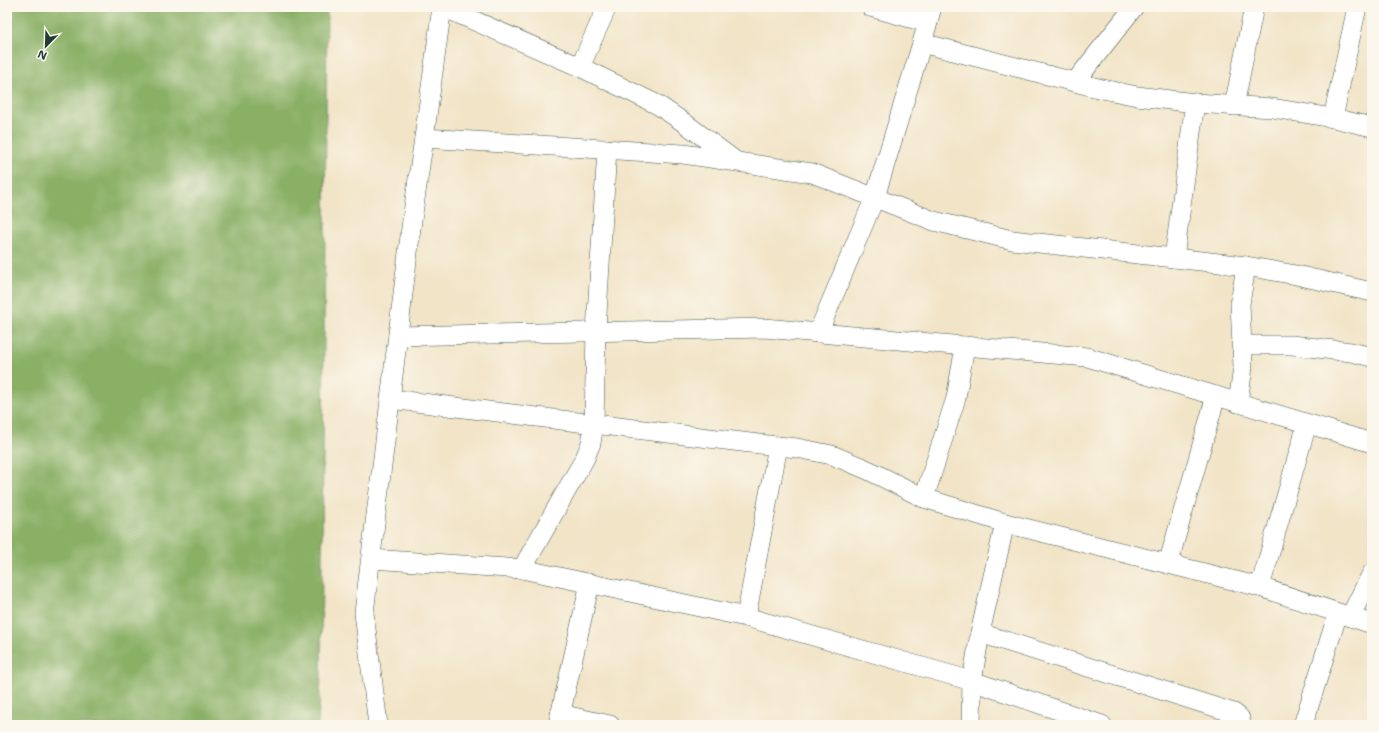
<svg xmlns="http://www.w3.org/2000/svg" width="1379" height="732" font-family="'Shantell Sans',sans-serif">
<rect width="100%" height="100%" fill="#fbf7ec"/>
<filter id="ink" filterUnits="userSpaceOnUse"><feTurbulence type="fractalNoise" baseFrequency=".025" numOctaves="2"/><feDisplacementMap in="SourceGraphic" scale="8" xChannelSelector="R" yChannelSelector="G"/><feConvolveMatrix kernelMatrix="1 2 1 2 8 2 1 2 1" color-interpolation-filters="sRGB"/></filter>
<filter id="wash" filterUnits="userSpaceOnUse"><feTurbulence type="fractalNoise" baseFrequency=".012" numOctaves="4" result="noise"/><feDisplacementMap in="SourceGraphic" scale="16" xChannelSelector="R" yChannelSelector="G"/><feGaussianBlur stdDeviation="0.9" result="paint"/><feColorMatrix in="noise" values="0 0 0 0 0 0 0 0 0 0 0 0 0 0 0 0 0 1.4 0 .05"/><feComposite in="paint" operator="in"/></filter>
<g filter="url(#wash)">
<rect width="100%" height="100%" fill="#f2e4c7"/>
<polygon fill="#8ab066" stroke="#54764d" points="7,7 327,7 321,677 318,725 7,725"/>
</g>
<g filter="url(#ink)">
<g fill="none" stroke-linecap="round" stroke-linejoin="round">
<defs>
<g id="minor">
<polyline points="443,7 580,67 658,105 686,124 734,160"/>
<polyline points="871,7 928,23"/>
<polyline points="922,43 1098,88 1137,96 1195,103 1272,108 1333,118 1372,127"/>
<polyline points="580,67 607,7"/>
<polyline points="1075,82 1134,7"/>
<polyline points="1234,106 1254,7"/>
<polyline points="1333,118 1357,7"/>
<polyline points="424,138 683,154 812,173 934,221 1012,240 1246,266 1296,275 1372,292"/>
<polyline points="1174,258 1195,103"/>
<polyline points="818,333 875,197 922,43 932,7"/>
<polyline points="398,336 764,328 1087,357 1372,443"/>
<polyline points="1241,345 1292,345 1351,352 1372,357"/>
<polyline points="390,399 750,443 797,448 832,455 868,470 924,498 1005,523 1260,587 1372,624"/>
<polyline points="1238,403 1243,367 1240,304 1246,266"/>
<polyline points="924,498 956,398 965,346"/>
<polyline points="371,559 522,569 746,617 972,681 1102,725"/>
<polyline points="1168,564 1216,396"/>
<polyline points="522,569 585,458 591,443 594,424 596,331 607,149"/>
<polyline points="1260,587 1307,424"/>
<polyline points="746,617 778,446"/>
<polyline points="1350,617 1372,573"/>
<polyline points="980,633 1234,713 1240,718 1241,725"/>
<polyline points="560,714 610,725"/>
<polyline points="378,725 364,613 412,220 424,138 442,7"/>
<polyline points="558,725 590,583"/>
<polyline points="971,725 972,681 980,633 1005,523"/>
<polyline points="1303,725 1338,613"/>
</g>
</defs>
<use href="#minor" stroke="#3f564a" stroke-width="20"/>
<use href="#minor" stroke="#fff" stroke-width="19"/>
</g>
</g>
<rect width="1379" height="732" fill="none" stroke="#fbf7ec" stroke-width="24"/>
<g transform="translate(46 46) rotate(203)" stroke="#fbf7ec" stroke-width="3" paint-order="stroke">
<path d="M0-3L7 15L0 10L-7 15Z" fill="#1f3d34"/>
<text y="-6" font-size="11" font-weight="bold" text-anchor="middle" fill="#1f3d34">N</text>
</g>
</svg>
